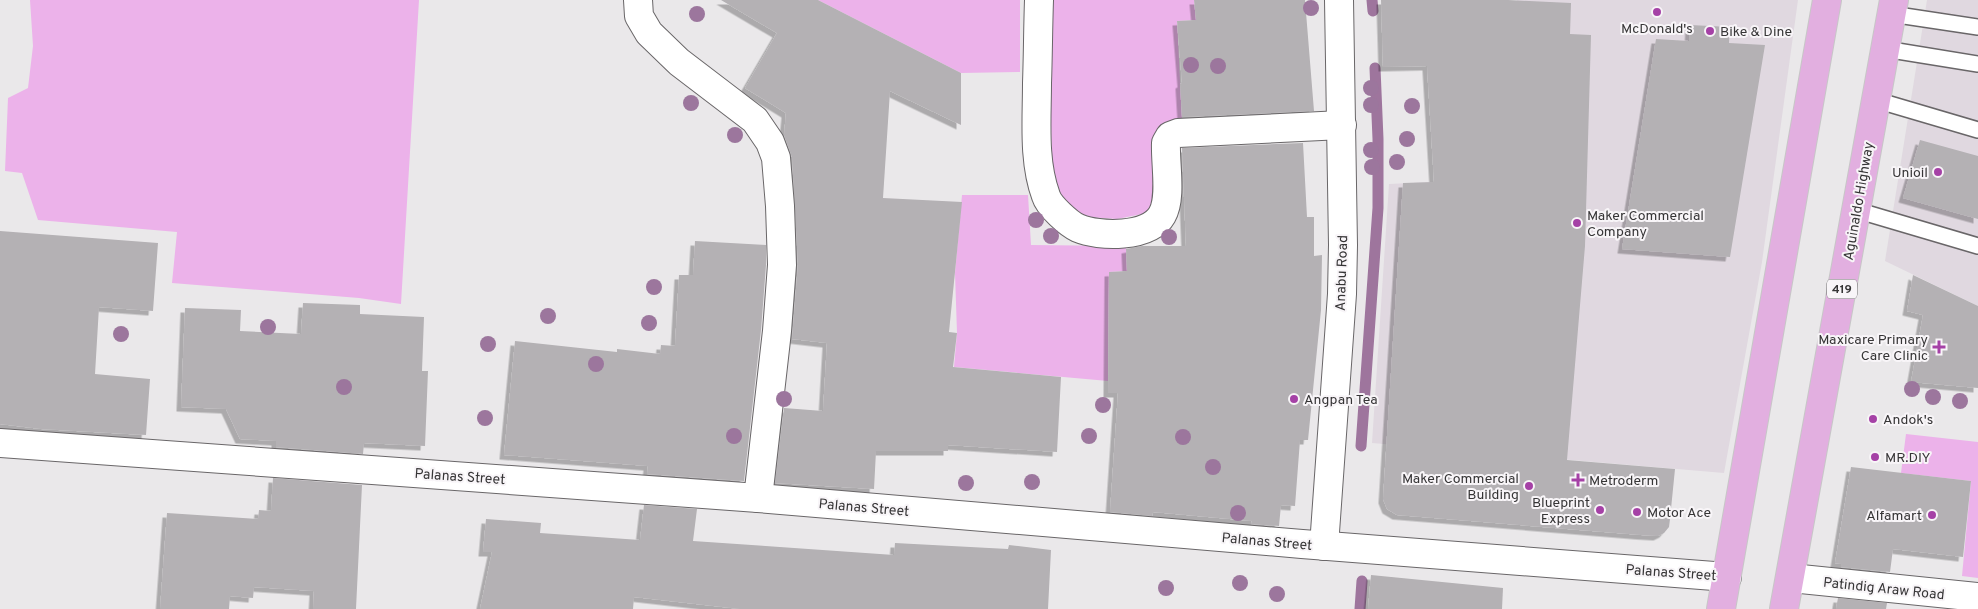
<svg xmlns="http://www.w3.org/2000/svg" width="1978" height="609" font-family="Overpass,sans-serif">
<defs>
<filter id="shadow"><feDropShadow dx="-4.5" dy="4.5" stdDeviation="0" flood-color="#0004"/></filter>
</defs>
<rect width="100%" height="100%" fill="#eae8ea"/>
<g fill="#e0d8e0">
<polygon points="1517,0 1798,0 1762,262 1724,473 1372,443 1389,184 1451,181 1518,24"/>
<polygon points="1927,0 1978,0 1978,306 1885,261"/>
</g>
<g fill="#ecb2ea">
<polygon points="30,0 419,0 401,304 359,298 172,283 177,232 38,220 22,173 5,171 8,98 28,88 33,46"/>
<polygon points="818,0 1020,0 1020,72 961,73"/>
<polygon points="1051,0 1194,0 1196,20 1177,21 1182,120 1157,201 1147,213 1117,219 1087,217 1066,205 1055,191 1052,165 1051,124"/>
<polygon points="962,195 1028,195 1031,245 1126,246 1127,271 1109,272 1108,381 954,367 957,333 955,273"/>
<polygon points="1906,434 1978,442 1978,578 1962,576 1971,481 1901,473"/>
</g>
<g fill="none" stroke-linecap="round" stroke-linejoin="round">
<g stroke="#9e759d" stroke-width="11">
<polyline points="1372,0 1373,11"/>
<polyline points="1361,446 1378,208 1378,139 1375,68"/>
<polyline points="1360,609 1362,581"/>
</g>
</g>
<g fill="#b4b1b4" filter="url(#shadow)">
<polygon points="721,0 818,0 961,73 961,125 890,91 883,198 962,202 949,332 957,333 953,367 1061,377 1057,452 948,445 948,451 876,451 874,489 775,483 784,408 823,411 827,343 792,339 798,264 792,157 784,135 786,113 745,88 777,33"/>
<polygon points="1194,0 1305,0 1314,111 1182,117 1180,84 1182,83 1177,21 1196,20"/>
<polygon points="1381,0 1508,0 1571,3 1570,34 1591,35 1585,246 1567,460 1675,469 1670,519 1669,527 1664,533 1658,536 1641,535 1397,515 1387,509 1383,499 1403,183 1434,182 1427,66 1383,67"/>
<polygon points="1690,25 1730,27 1729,43 1765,45 1730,257 1622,249 1656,39 1689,41"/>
<polygon points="1920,140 1978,156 1978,219 1903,198"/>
<polygon points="1303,143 1307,217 1314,217 1314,256 1322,255 1321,310 1308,440 1300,440 1295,506 1281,505 1279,526 1251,524 1252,521 1153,512 1152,516 1110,512 1118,393 1108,393 1109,272 1127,271 1126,249 1142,246 1186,246 1182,148"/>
<polygon points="0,231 158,243 153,311 99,307 95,374 150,379 146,435 41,429 0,424"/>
<polygon points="695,241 766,245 766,265 761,330 744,481 647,474 648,466 504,455 515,341 617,352 617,349 660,354 661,345 675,346 679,275 693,275"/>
<polygon points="1913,275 1978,306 1978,388 1911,382 1923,315 1907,311"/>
<polygon points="303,303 360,305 360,314 424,317 422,371 428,371 425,446 364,443 363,454 276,447 276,441 240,439 226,409 181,407 185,308 241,310 240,331 301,334"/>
<polygon points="1851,467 1971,481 1963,557 1893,549 1890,572 1841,567 1841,564 1835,563"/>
<polygon points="273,478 362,485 356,609 313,609 314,591 254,587 253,598 230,596 229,609 160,609 167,513 258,519 259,510 271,511"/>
<polygon points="644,505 697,509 693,541 894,555 895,543 1008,549 1009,545 1051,550 1048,609 740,609 634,597 633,609 480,609 492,552 483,552 486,519 541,523 540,533 640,540"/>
<polygon points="1371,575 1503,588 1502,609 1368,609"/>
<polygon points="1838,598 1887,603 1886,609 1836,609"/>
</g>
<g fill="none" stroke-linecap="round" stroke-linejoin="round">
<defs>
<g id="service">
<polyline points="1891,14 1978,27"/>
<polyline points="1885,49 1978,64"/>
<polyline points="1876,100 1978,130"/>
<polyline points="1856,210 1978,246"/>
</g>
<g id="minor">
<polyline points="638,0 639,16 649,33 679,62 755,120 770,142 776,158 780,206 782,265 777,331 758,498"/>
<path d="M 1039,0 C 1038,28 1038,56 1037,83 C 1037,120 1033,161 1046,196 C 1049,206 1069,224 1078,228 C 1099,237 1149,238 1162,215 C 1172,198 1165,163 1166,143 L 1170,136 L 1178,133 L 1342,125"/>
</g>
<polyline id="tertiary" points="1324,546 1342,294 1343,245 1339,0"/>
<g id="secondary">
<polyline points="0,443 758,498 1302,544 1727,577"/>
<polyline points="1791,578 1978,597"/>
</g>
<g id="trunk">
<polyline points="1721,609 1827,0"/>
<polyline points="1784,609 1894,0"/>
</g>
</defs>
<use href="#service" stroke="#696668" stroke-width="18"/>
<use href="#minor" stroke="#696668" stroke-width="30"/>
<use href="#tertiary" stroke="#696668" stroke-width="30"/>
<use href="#secondary" stroke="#696668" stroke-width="30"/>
<use href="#trunk" stroke="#c7c6c7" stroke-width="30"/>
<use href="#service" stroke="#fff" stroke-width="15"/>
<use href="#minor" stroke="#fff" stroke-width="28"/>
<use href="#tertiary" stroke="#fff" stroke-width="28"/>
<use href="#secondary" stroke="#fff" stroke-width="28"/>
<use href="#trunk" stroke="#e2afe0" stroke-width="28"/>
</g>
<g fill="#9c769d">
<circle cx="1311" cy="8" r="8"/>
<circle cx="697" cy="14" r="8"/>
<circle cx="1191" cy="65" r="8"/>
<circle cx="1218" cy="66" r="8"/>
<circle cx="1371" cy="88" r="8"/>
<circle cx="691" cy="103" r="8"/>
<circle cx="1371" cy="105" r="8"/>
<circle cx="1412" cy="106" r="8"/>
<circle cx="735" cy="135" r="8"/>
<circle cx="1407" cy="139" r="8"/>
<circle cx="1371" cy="150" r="8"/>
<circle cx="1397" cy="162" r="8"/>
<circle cx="1372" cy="167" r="8"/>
<circle cx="1036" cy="220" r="8"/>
<circle cx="1051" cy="236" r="8"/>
<circle cx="1169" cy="237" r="8"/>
<circle cx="654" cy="287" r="8"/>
<circle cx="548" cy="316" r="8"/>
<circle cx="649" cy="323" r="8"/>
<circle cx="268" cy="327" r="8"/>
<circle cx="121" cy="334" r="8"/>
<circle cx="488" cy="344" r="8"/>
<circle cx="596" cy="364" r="8"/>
<circle cx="344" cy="387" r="8"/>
<circle cx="1912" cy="389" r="8"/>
<circle cx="1933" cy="397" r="8"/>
<circle cx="784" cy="399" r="8"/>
<circle cx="1960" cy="401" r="8"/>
<circle cx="1103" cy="405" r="8"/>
<circle cx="485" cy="418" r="8"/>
<circle cx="734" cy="436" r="8"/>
<circle cx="1089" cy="436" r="8"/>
<circle cx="1183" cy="437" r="8"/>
<circle cx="1213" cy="467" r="8"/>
<circle cx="1032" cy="482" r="8"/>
<circle cx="966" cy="483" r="8"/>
<circle cx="1238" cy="513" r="8"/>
<circle cx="1240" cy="583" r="8"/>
<circle cx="1166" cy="588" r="8"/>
<circle cx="1277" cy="594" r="8"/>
</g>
<g fill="#a541a6" stroke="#f8f5f8" stroke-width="2">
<circle cx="1657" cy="12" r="5"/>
<circle cx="1710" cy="31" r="5"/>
<circle cx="1938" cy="172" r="5"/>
<circle cx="1577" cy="223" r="5"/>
<path d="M1936.5 339.5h5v5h5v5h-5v5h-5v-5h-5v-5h5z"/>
<circle cx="1294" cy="399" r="5"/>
<circle cx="1873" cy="419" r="5"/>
<circle cx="1875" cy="457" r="5"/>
<path d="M1575.5 472.5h5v5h5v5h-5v5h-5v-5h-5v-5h5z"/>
<circle cx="1529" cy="486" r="5"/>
<circle cx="1600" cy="510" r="5"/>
<circle cx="1637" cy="512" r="5"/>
<circle cx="1932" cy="515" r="5"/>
</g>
<g text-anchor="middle" stroke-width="4" stroke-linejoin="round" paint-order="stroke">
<rect fill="#f8f5f8" stroke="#706f70" stroke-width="1" x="1827" y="279.5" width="30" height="19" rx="4"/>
<g font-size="12" font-weight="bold" fill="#363536">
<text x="1842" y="293">419</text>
</g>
<g font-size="14" fill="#363536" stroke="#f8f5f8" text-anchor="start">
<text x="1657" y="33" text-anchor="middle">McDonald's</text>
<text x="1720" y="36">Bike &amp; Dine</text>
<text x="1928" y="177" text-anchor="end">Unioil</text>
<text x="1587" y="220">Maker Commercial<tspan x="1587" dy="16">Company</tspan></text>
<text x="1928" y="344" text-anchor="end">Maxicare Primary<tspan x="1928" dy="16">Care Clinic</tspan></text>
<text x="1304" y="404">Angpan Tea</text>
<text x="1883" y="424">Andok's</text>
<text x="1885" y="462">MR.DIY</text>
<text x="1519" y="483" text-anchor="end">Maker Commercial<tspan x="1519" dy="16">Building</tspan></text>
<text x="1589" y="485">Metroderm</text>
<text x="1590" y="507" text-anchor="end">Blueprint<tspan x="1590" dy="16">Express</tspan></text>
<text x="1647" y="517">Motor Ace</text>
<text x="1922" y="520" text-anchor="end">Alfamart</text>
</g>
<g font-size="14" fill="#363536" stroke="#f8f5f8">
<text transform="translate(1858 201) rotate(-80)" y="5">Aguinaldo Highway</text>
<text transform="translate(1341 273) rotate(-88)" y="5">Anabu Road</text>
<text transform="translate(460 476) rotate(4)" y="5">Palanas Street</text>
<text transform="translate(864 507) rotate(5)" y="5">Palanas Street</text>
<text transform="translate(1267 541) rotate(5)" y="5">Palanas Street</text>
<text transform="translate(1671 572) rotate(4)" y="5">Palanas Street</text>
<text transform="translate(1884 588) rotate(6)" y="5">Patindig Araw Road</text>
</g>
</g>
</svg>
